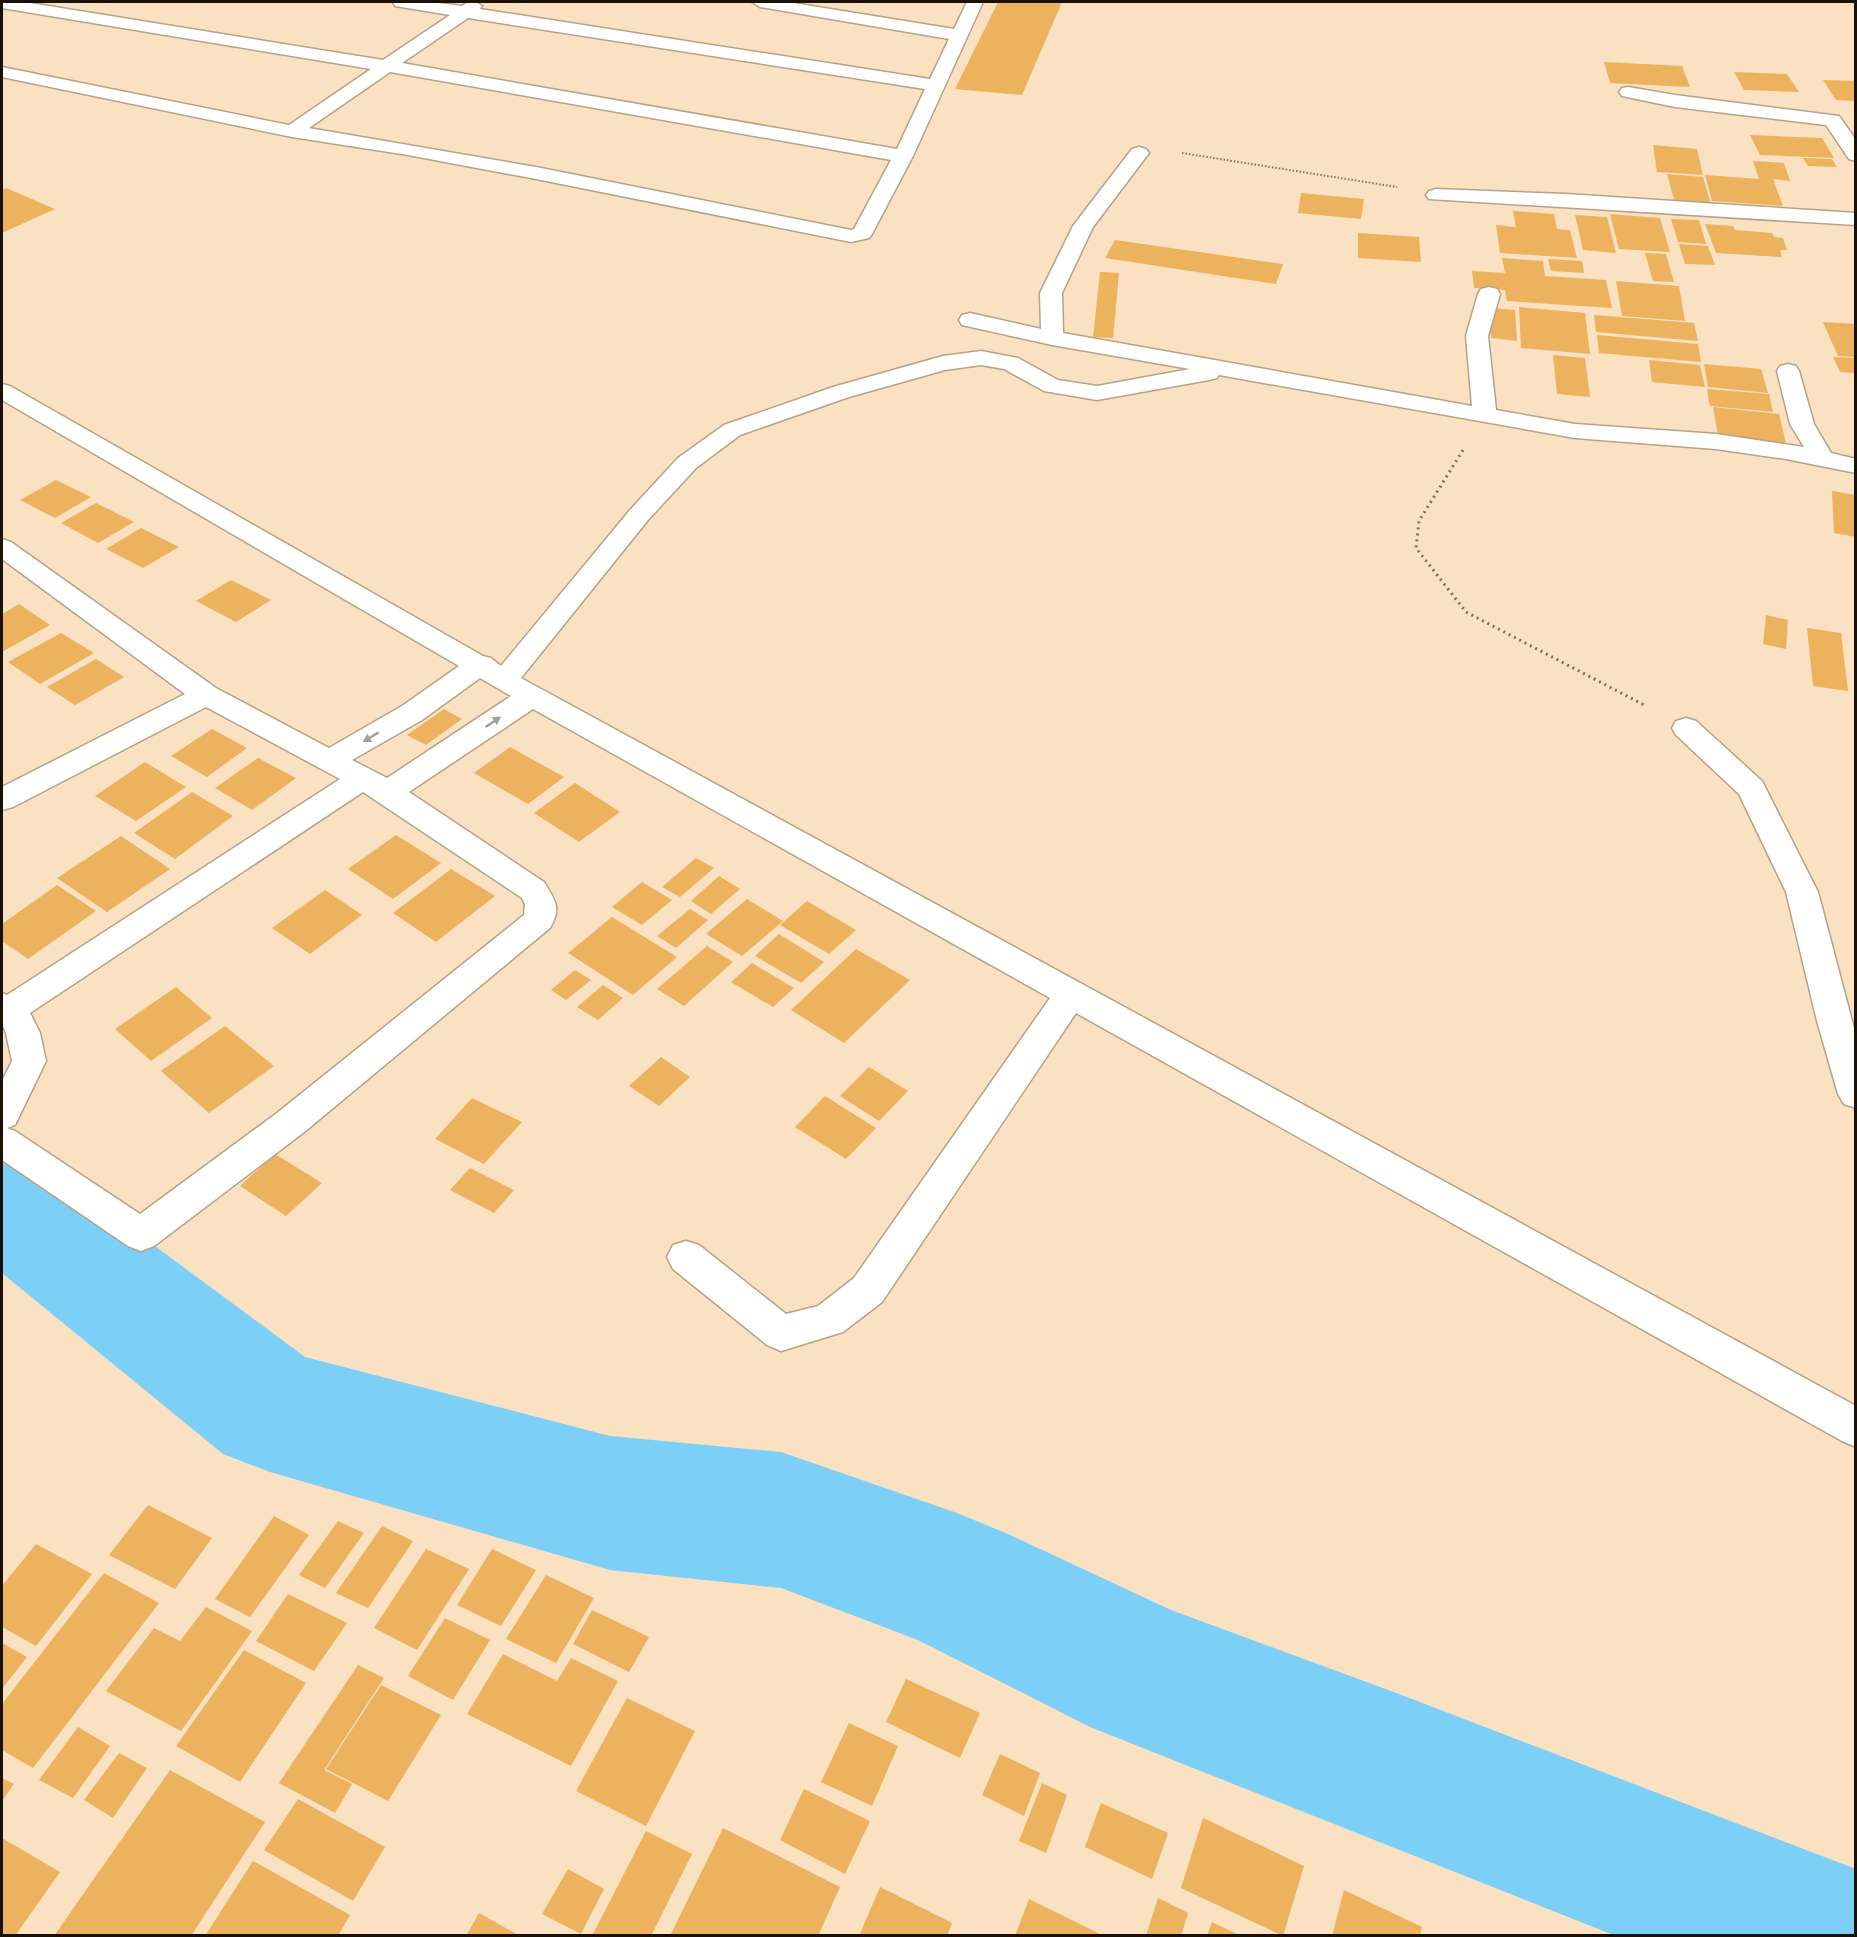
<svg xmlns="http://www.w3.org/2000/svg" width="1857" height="1937" font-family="'Noto Sans',sans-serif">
<rect width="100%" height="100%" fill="#f9e1c2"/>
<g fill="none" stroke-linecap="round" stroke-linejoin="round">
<polygon fill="#7ccff6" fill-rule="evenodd" points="2,1163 82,1192 305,1357 610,1436 781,1452 957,1513 1008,1534 1171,1610 1391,1691 1856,1869 1856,1936 1616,1936 1090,1727 918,1640 781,1588 610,1570 270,1472 223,1454 2,1273"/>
</g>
<g fill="#ecb25d">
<polygon points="998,2 1062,2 1022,95 955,89"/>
<polygon points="1604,62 1682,66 1690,87 1610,83"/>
<polygon points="1734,72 1787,74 1799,92 1744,90"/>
<polygon points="1823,80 1856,81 1856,101 1836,100"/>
<polygon points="1750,135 1822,138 1834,158 1760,155"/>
<polygon points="1653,145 1697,149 1703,175 1657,172"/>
<polygon points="1803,158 1832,159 1837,167 1808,166"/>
<polygon points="1753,161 1784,163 1790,181 1773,179 1783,206 1712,201 1705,175 1759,179"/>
<polygon points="1667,174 1703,177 1711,205 1675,203"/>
<polygon points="6,188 55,209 2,233 2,190"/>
<polygon points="1301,193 1364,199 1361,219 1298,213"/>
<polygon points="1513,211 1554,214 1557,229 1570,230 1577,258 1500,253 1496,225 1516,227"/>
<polygon points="1610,214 1660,218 1670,252 1619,249"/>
<polygon points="1575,215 1607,217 1616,253 1583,250"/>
<polygon points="1671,219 1699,220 1706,244 1678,242"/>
<polygon points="1705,224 1733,226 1735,230 1772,233 1774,237 1783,238 1787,250 1780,250 1782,257 1716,253"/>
<polygon points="1358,233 1419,237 1421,262 1358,258"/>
<polygon points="1115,240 1283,264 1276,284 1105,258"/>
<polygon points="1679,244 1708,246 1715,265 1685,264"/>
<polygon points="1645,253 1666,254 1674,282 1653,281"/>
<polygon points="1502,258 1543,261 1545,276 1606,280 1612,308 1507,301 1505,290 1474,288 1472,271 1505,273"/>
<polygon points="1548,259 1582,261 1584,273 1551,271"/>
<polygon points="1100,272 1119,273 1113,338 1093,337"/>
<polygon points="1616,281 1679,286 1685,321 1622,316"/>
<polygon points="1519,307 1585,313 1590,354 1521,348"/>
<polygon points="1490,308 1515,310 1517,341 1491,338"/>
<polygon points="1594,315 1694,323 1698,341 1596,332"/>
<polygon points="1823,322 1856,324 1856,357 1838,356"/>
<polygon points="1597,335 1698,344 1701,362 1599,353"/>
<polygon points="1553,355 1585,358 1590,397 1557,394"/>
<polygon points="1833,357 1856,358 1856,373 1840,372"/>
<polygon points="1649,360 1700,365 1705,387 1652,382"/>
<polygon points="1704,364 1761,369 1768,393 1708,387"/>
<polygon points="1707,389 1769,394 1773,412 1710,406"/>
<polygon points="1713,407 1779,414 1786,443 1718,436"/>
<polygon points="56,480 91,497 55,518 20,500"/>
<polygon points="1832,491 1856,495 1856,537 1834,533"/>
<polygon points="96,503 134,522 98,543 61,523"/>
<polygon points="141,528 179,547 143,568 106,549"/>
<polygon points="231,580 271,600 236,622 196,601"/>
<polygon points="19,604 50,625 2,652 2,614"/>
<polygon points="1766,615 1788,620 1786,649 1763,644"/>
<polygon points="1807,628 1841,633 1848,691 1813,686"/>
<polygon points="61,633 94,653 40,684 8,662"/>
<polygon points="96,659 124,677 75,705 47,687"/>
<polygon points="444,709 462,719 426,745 407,735"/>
<polygon points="212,729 247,748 207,777 171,756"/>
<polygon points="510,747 564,777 528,804 474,773"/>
<polygon points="258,758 296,778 252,810 215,788"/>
<polygon points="145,762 186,787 136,821 95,796"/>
<polygon points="575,783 620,812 579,842 534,813"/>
<polygon points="192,792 233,816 175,859 134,833"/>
<polygon points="396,835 441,863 393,899 348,869"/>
<polygon points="121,836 170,869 107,912 57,878"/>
<polygon points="696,858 714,868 680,897 662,887"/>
<polygon points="451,869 495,896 436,942 393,913"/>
<polygon points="719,876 740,889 711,914 691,901"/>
<polygon points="642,882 672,900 642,925 612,907"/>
<polygon points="57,885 96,911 28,959 2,941 2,924"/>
<polygon points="325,890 362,915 310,954 272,928"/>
<polygon points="747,899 783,921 742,956 706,934"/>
<polygon points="807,901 856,930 829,954 780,925"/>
<polygon points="690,909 708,920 676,948 657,936"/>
<polygon points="612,917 677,957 633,995 568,953"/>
<polygon points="779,934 824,962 801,983 755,956"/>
<polygon points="707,946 733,962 684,1006 657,989"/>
<polygon points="856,949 910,980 844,1043 791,1010"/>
<polygon points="752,963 794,988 773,1007 731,982"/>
<polygon points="575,970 591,980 566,1000 551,990"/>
<polygon points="603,985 623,998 598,1020 577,1007"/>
<polygon points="176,987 212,1018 151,1061 115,1029"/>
<polygon points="225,1026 274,1066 209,1113 161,1071"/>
<polygon points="661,1057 690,1077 659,1106 629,1086"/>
<polygon points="869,1067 908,1091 879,1121 840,1096"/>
<polygon points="825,1096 876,1128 846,1159 795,1127"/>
<polygon points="472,1098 522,1122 484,1164 435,1139"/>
<polygon points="275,1154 322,1183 286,1216 240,1186"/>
<polygon points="470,1168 514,1190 494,1213 450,1190"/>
<polygon points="148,1505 212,1538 175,1589 109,1555"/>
<polygon points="274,1516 309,1535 250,1617 215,1599"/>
<polygon points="338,1521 364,1533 325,1588 299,1575"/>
<polygon points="382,1526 413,1541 368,1608 336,1593"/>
<polygon points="36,1544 92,1574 36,1646 2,1627 2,1586"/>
<polygon points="426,1549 469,1569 417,1650 374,1628"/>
<polygon points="492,1549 536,1570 501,1626 457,1605"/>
<polygon points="104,1573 159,1603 33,1768 2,1750 2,1704"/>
<polygon points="546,1575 594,1598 556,1663 506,1639"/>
<polygon points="288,1594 347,1623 314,1671 256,1641"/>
<polygon points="206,1607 252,1631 181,1731 106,1691 154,1628 180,1641"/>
<polygon points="592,1610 649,1637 629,1672 573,1644"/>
<polygon points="445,1618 490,1640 453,1700 408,1676"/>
<polygon points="2,1643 27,1657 2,1689"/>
<polygon points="244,1650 306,1683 240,1782 176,1746"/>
<polygon points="503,1654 557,1681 571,1658 618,1681 571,1766 467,1714"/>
<polygon points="358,1665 384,1678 324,1770 352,1784 335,1813 279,1783"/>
<polygon points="906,1679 980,1713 960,1758 886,1722"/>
<polygon points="381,1685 441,1715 388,1801 326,1769"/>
<polygon points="627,1698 695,1731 646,1826 576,1791"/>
<polygon points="849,1723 898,1746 872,1806 821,1782"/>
<polygon points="78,1727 110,1746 73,1798 39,1780"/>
<polygon points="119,1753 147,1768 113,1818 84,1800"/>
<polygon points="1000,1754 1040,1773 1024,1816 982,1795"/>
<polygon points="170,1770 265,1822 191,1936 54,1936"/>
<polygon points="2,1778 14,1784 2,1801"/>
<polygon points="1042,1783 1067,1795 1046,1853 1019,1841"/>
<polygon points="804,1789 870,1821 845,1874 780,1840"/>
<polygon points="298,1799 385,1847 353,1901 264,1850"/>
<polygon points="1101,1803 1168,1833 1152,1879 1085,1847"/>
<polygon points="1203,1818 1304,1866 1283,1936 1181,1888"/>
<polygon points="723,1828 840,1887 818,1936 670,1936"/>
<polygon points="646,1831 692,1854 651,1936 592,1936"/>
<polygon points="2,1838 60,1872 15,1936 2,1936"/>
<polygon points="253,1861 350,1915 338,1936 205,1936"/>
<polygon points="568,1869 604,1889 581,1934 542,1914"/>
<polygon points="880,1887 952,1923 947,1936 859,1936"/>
<polygon points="1344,1890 1422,1927 1420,1936 1332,1936"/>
<polygon points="1158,1898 1188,1913 1181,1936 1146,1936"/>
<polygon points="1029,1899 1100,1934 1099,1936 1015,1936"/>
<polygon points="479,1913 520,1936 466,1936"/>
<polygon points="1212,1922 1241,1936 1207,1936"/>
</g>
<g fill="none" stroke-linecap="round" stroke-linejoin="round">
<defs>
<g id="minor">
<path d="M 2,2 L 24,2 L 383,60 L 450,15 L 401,7 L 395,6 L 393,2 L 430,2 L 462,6 L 468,2 L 476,2 L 482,6 L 480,9 L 930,79 L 949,39 L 760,7 L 752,2 L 787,2 L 954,29 L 967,2 L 983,2 L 913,156 L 872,234 L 869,238 L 851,242 L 536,179 L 408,155 L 292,137 L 2,77 L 2,67 L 289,125 L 371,69 L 2,8 ZM 468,18 L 925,89 L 897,149 L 402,63 ZM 390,72 L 891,160 L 854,229 L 851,230 L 536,167 L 309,128 Z"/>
<polygon points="1628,87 1675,95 1839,116 1856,140 1856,161 1849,159 1826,125 1675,107 1622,96 1619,92 1622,88"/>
<path d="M 1139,147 L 1146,149 L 1149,153 L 1093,227 L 1062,293 L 1063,333 L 1472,406 L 1466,336 L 1478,294 L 1481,289 L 1489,287 L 1497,289 L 1500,294 L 1488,336 L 1496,410 L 1575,424 L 1716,434 L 1804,447 L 1790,424 L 1777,371 L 1780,366 L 1788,364 L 1796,366 L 1799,371 L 1814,424 L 1831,453 L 1856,459 L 1856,473 L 1786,459 L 1716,449 L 1575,438 L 1219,375 L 1217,378 L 1209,380 L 1097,400 L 1044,391 L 1004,369 L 981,365 L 945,370 L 849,397 L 740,435 L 696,468 L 648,520 L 521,678 L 1856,1406 L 1856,1447 L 1842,1441 L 1076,1013 L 882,1302 L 843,1332 L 781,1351 L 767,1345 L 673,1269 L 667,1257 L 673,1245 L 686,1241 L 699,1245 L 786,1314 L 818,1306 L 854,1278 L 1050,998 L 533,709 L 409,792 L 544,882 C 555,900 562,908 550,928 L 303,1133 L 154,1246 L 141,1251 L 128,1246 L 2,1160 L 2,1081 L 12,1061 L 6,1033 L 2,1024 L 2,993 L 7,995 L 340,779 L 206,707 L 13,807 L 2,810 L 2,787 L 185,694 L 2,559 L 2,539 L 11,542 L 216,688 L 329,748 L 402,706 L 459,666 L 2,400 L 2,384 L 10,386 L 483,656 L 491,658 L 501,666 L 630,510 L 678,458 L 724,425 L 833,387 L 943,356 L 981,351 L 1018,358 L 1058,380 L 1097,386 L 1190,369 L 1052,345 L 962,325 L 959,320 L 962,315 L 970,313 L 1041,329 L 1040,293 L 1073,226 L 1132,149 ZM 480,678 L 511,696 L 387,778 L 352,760 L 422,720 ZM 363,792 L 522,898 L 525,904 L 524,915 L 277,1113 L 140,1214 L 15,1131 L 7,1128 L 15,1125 L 46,1061 L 40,1033 L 30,1013 Z"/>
<polygon points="1436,189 1566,194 1856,213 1856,225 1429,199 1426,195 1429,191"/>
<polygon points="1686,718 1696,721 1762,781 1818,892 1856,1036 1856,1108 1844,1104 1838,1094 1817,1021 1786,892 1739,794 1676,735 1672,728 1676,721"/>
</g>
</defs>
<use href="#minor" stroke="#b8a285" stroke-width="3"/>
<polyline stroke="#7f705c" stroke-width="2" stroke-dasharray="1.5 2" stroke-linecap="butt" points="1182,153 1397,187"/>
<polyline stroke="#7f705c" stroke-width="3" stroke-dasharray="2 4" stroke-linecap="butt" points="1463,450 1419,521 1416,548 1466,612 1646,706"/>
<use href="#minor" fill="#fff" fill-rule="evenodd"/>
</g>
<defs><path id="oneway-solid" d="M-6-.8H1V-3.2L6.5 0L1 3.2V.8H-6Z" transform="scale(1.5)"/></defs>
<g fill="#a3a09c">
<use href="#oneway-solid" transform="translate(493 722) rotate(-34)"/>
<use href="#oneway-solid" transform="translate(371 737) rotate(149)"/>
</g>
<rect width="1857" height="1937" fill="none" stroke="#191107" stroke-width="6"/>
</svg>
